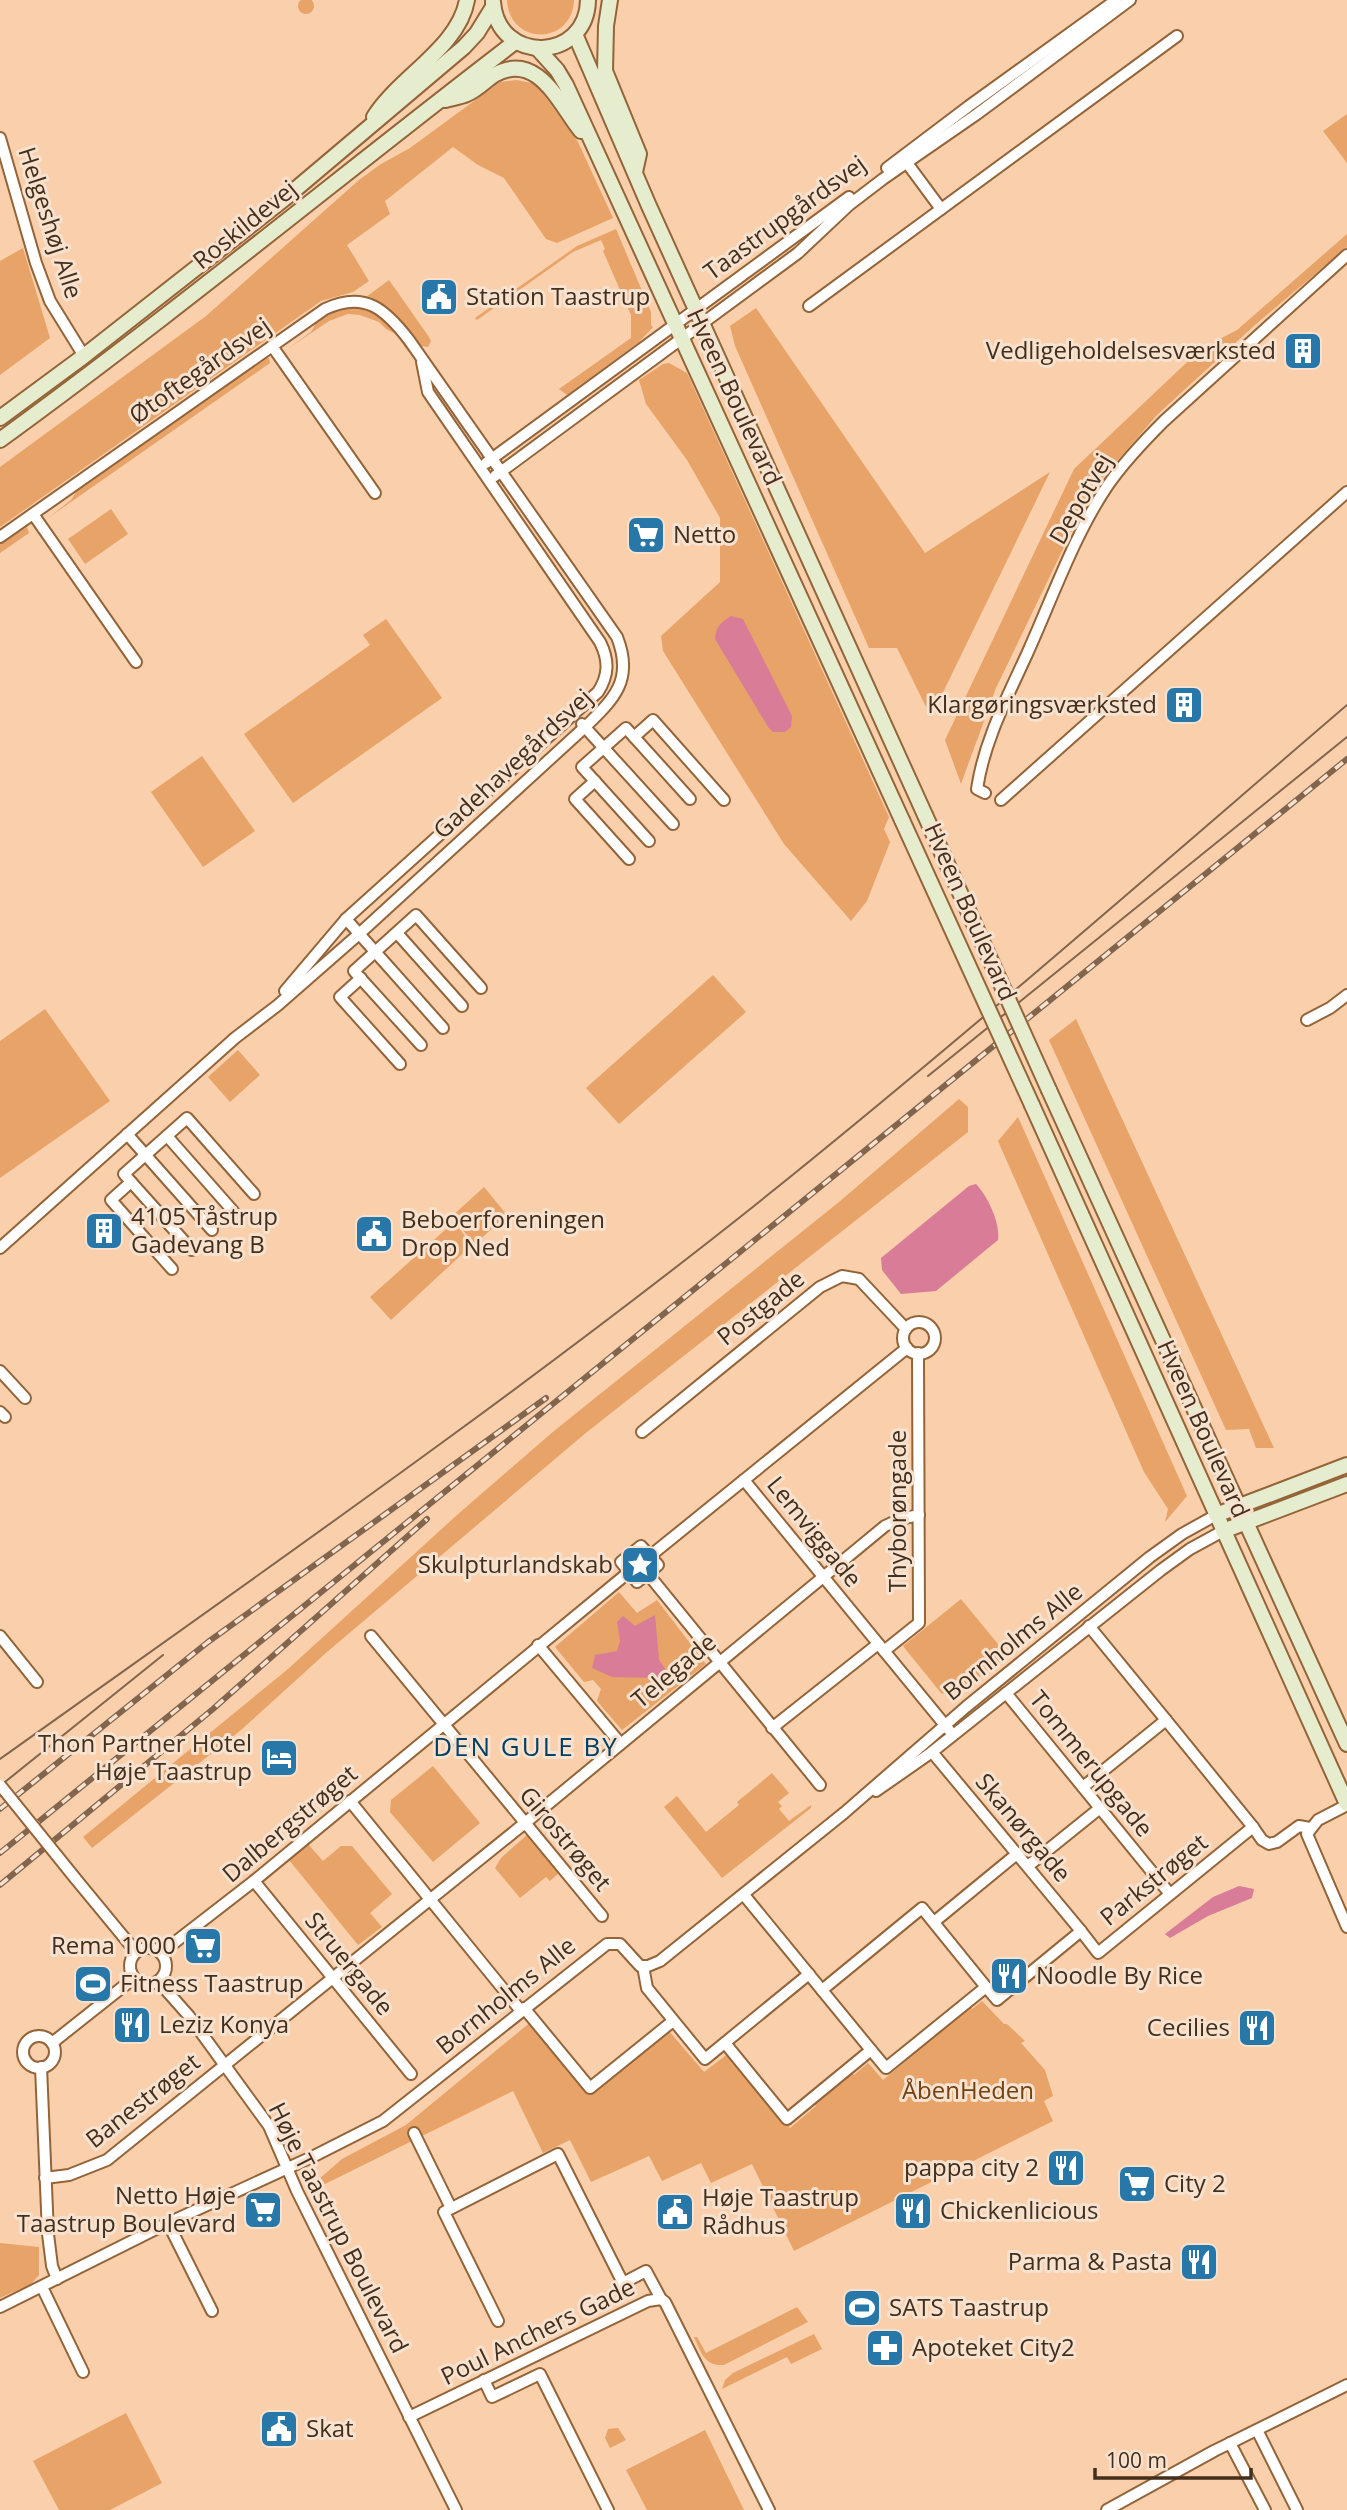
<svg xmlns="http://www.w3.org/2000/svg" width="1347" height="2510" font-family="'Open Sans',sans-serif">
<rect width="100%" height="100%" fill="#facfab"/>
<g fill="#e7a368">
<circle cx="306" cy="6" r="8"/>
<path d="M 507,0 L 574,0 C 572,46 509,46 507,0 Z"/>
<polygon points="517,80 536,84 578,142 613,218 557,243 546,239 504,178 478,165 453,147 385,201 390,214 347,245 369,281 353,292 321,301 0,527 0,467 206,316 359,180 381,164 410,148 500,82"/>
<polygon points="1347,114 1347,163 1323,131"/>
<polygon points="616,229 651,312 651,325 653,327 639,342 567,395 559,389 631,338 631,315 603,251 605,249 601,240 573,252 484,315 477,320 475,318 577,246"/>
<polygon points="1347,234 1347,247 1256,324 1157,415 1091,491 996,688 961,784 945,740 1074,469 1201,349 1237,330"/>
<polygon points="23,248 50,338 0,375 0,261"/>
<path d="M 389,280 L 429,337 L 431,341 L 428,347 L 421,346 C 406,325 392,303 366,297 Z"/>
<path d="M 352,307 C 380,309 397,328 408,352 L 396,334 L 386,329 L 379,322 L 360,315 L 348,314 L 329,321 L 286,350 L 311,332 L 317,321 L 326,315 L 338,309 Z"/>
<polygon points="756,308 925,553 1050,472 931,717 897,648 869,648 735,346 730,326"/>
<polygon points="265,357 269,358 270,363 48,518 71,500 78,489"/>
<polygon points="669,363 687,373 889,817 884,829 890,842 867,901 851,921 784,844 663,651 661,636 720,582 720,518 687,460 646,404 639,380 663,364"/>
<polygon points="111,509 128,534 85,564 68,539"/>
<polygon points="27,527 29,533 0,553 0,544"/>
<polygon points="386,619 442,698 293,803 244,734 370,645 363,635"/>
<polygon points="202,756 255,831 203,867 151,792"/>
<polygon points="713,975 746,1012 619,1124 586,1088"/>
<polygon points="45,1009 110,1101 0,1178 0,1041"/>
<polygon points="1076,1019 1274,1448 1256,1448 1249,1429 1226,1430 1049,1040"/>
<polygon points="238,1050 260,1075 230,1102 208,1077"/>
<polygon points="959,1099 968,1107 968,1132 587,1432 327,1652 241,1730 92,1848 83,1837 288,1669 457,1515 554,1431 839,1202"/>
<polygon points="1018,1117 1187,1496 1165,1522 1168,1509 1144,1472 998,1141"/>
<polygon points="484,1187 507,1215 475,1244 451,1217"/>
<polygon points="454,1222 472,1245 391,1320 370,1297"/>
<polygon points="1347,1472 1347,1478 1274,1506 1271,1500"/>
<polygon points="619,1592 637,1613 657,1600 706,1664 622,1730 597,1701 601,1689 593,1680 584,1682 555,1647"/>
<polygon points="961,1599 1007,1655 954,1697 941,1693 903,1646"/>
<polygon points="433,1766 480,1823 433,1862 390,1812 391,1800"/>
<polygon points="772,1773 789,1793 778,1802 782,1806 779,1809 789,1821 811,1805 811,1808 722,1878 664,1807 677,1796 706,1832 739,1805 737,1802"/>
<polygon points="528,1834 559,1873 550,1881 546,1877 520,1898 495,1868 501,1858"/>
<polygon points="308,1844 323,1861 341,1846 352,1846 392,1894 370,1913 382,1927 358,1945 289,1860"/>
<polygon points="982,2001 1004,2024 1007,2024 1025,2041 1021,2043 1045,2070 1053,2096 1044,2101 1053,2121 794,2251 752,2164 711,2183 701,2163 662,2181 649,2156 591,2182 570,2140 543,2153 513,2091 321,2186 318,2180 342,2159 406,2125 538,2016 596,2088 669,2031 704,2072 729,2053 790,2128 816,2106 813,2102 850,2070 854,2075 868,2063 883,2080 906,2061 904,2058 969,2006 972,2009"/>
<polygon points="0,2243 39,2247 39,2275 31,2284 0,2298"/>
<path d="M 797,2307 L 808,2322 L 724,2365 C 704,2366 701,2352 694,2337 L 697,2337 L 706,2353 Z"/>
<polygon points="814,2334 822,2349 791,2364 787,2357 722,2389 725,2380 733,2373"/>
<polygon points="126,2413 162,2483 110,2510 59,2510 33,2461"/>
<polygon points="618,2428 626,2440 610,2448 605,2438 608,2429"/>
<polygon points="705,2430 744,2510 647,2510 626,2470"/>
</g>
<g fill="#d97c98">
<path d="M 731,616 L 743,619 L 792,716 L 791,727 L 785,732 L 773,732 L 768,727 L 715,639 C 716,627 720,623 731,616 Z"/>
<path d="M 976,1184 C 988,1197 1000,1222 998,1240 L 936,1291 L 901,1294 L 882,1270 L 881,1258 L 969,1186 Z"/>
<polygon points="655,1615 659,1660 668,1673 665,1678 612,1677 592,1668 595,1655 617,1651 620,1641 617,1622 623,1616 635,1626"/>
<polygon points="1239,1886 1254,1889 1252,1898 1208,1916 1170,1938 1165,1934 1213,1897"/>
</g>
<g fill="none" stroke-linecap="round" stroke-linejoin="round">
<defs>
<g id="street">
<polyline points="0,138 36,263 50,301 84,356"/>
<polyline points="907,163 941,209"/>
<polyline points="887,168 969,106 1116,0"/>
<polyline points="809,306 1177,36"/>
<polyline points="272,346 375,493"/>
<polyline points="486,463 849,197"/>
<polyline points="495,476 798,253 849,205 883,179 977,114 1130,0"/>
<polyline points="33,514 136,662"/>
<path d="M 0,537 L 325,309 C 365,290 386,310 409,340 L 617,637 C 634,680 614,699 585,727 L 359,934 L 278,1005 L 235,1038 L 0,1248"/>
<polyline points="582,724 673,824"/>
<polyline points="634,737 653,720 724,800"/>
<polyline points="595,781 575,799 629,859"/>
<path d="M 985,793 L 977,789 C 984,741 1007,698 1027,654 C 1052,599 1074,535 1108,485 C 1124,462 1144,441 1164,421 L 1347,255"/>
<polyline points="1001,800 1347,492"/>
<polyline points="649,841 582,767 626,728 690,799"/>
<polyline points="346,919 443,1028"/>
<polyline points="397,933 462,1006"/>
<polyline points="361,978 340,997 400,1064"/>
<path d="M 285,991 L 346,919 L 598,692 C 609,675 609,660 600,642 L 428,392 L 422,362"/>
<polyline points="1307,1020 1330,1008 1347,995"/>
<polyline points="421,1045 354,971 416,915 481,988"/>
<polyline points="127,1134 212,1230"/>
<polyline points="167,1136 233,1211"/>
<polyline points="131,1182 111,1200 172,1269"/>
<polyline points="192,1250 124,1174 187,1118 254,1194"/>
<circle cx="919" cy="1338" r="16"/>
<polyline points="0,1371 25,1398"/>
<polyline points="0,1412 5,1417"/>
<polyline points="642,1432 820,1287 842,1276 859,1279 906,1329"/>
<polyline points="744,1480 949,1730"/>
<polygon points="641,1546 658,1565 637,1582 621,1562"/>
<polyline points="650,1556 907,1348"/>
<polyline points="648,1574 820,1785"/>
<polyline points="0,1636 37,1682"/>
<polyline points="371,1636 602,1916"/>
<polyline points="538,1645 620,1743"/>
<polyline points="884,1651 919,1623 918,1353"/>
<polyline points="1006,1693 1170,1894"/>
<polyline points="1166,1720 1253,1827"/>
<polyline points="772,1728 878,1644"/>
<polyline points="932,1752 1081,1931"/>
<polyline points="1083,1787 1166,1720 1089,1626"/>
<polyline points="876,1791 932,1752 1161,1570 1190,1549 1223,1531"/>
<polyline points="350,1801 521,2011"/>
<polyline points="1347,1805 1318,1820 1307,1834 1347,1927"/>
<polyline points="1028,1866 1100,1808"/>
<polyline points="75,1878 136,1952"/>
<polyline points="254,1881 411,2074"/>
<polyline points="744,1895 871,2050"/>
<polyline points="934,1922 1018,1853"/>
<circle cx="148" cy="1966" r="18"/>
<polyline points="161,1953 254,1881 629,1572"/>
<polyline points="643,1966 647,1988 705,2059 809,1974"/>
<polyline points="158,1981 189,2016 269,2126 297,2191 456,2510"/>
<polyline points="822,1990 922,1908 986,1987"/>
<polyline points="524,2008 590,2088 673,2021"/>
<circle cx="39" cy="2052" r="16"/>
<polyline points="52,2043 134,1978"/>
<polyline points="725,2043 787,2119 871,2050 886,2068 986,1987 997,2000 1081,1931 1098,1953 1253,1827 1262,1840 1269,1844 1277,1842 1299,1826 1310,1828"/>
<polyline points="41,2067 48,2234 52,2266 57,2279"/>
<polyline points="414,2133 451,2208"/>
<polyline points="45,2178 69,2175 107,2160 525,1823 885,1526 900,1519 919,1515"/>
<polyline points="168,2223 212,2311"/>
<polyline points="42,2287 83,2372"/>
<polyline points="0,2307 168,2223 314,2156 383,2121 607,1944 620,1944 640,1966 648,1966 660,1961 844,1813 966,1707 1150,1557 1182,1534 1216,1515"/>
<polyline points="498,2321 444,2212 558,2154 623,2283 646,2271 661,2299 665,2302 769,2510"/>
<polyline points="484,2380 492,2397 540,2374 608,2510"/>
<polyline points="409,2417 648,2301 661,2299"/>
<polyline points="1257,2430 1297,2510"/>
<polyline points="1230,2443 1265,2510"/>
<polyline points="1107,2510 1214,2451 1347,2385"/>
</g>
<g id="secondary">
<polyline points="610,0 606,26 605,71 639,154 635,172"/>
<path d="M 493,2 C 498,65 587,62 588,0"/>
<polyline points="575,34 649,206 925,815"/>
<polyline points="537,48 557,70 566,85 902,820"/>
<path d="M 445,100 C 452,98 460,97 467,94 C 477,90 485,81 494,75 C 538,50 559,104 581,131"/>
<path d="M 374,117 C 399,77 459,47 467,0"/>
<polyline points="0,418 84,356 284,199 464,47 477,33 493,7"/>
<path d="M 0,440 C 176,312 343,174 515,42"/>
<polyline points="1049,1090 1347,1744"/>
<polyline points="1032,1105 1347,1804"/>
<polyline points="1216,1515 1347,1465"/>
<polyline points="1223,1531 1347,1484"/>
</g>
</defs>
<use href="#street" stroke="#946439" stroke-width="14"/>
<use href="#secondary" stroke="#946439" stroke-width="18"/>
<use href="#street" stroke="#fff" stroke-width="10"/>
<use href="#secondary" stroke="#e5edce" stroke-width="14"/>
<g stroke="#82654d" stroke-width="2">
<polyline points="928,1076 1347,737"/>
<path d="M 0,1759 C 252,1579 507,1402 749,1210 C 953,1047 1149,875 1347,705"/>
<polyline points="0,1786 163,1655"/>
</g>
<defs>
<g id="rail">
<polyline points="0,1809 208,1642 546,1398"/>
<polyline points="0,1853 1347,759"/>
<polyline points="0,1885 213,1709 427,1519"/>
</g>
</defs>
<use href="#rail" stroke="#82654d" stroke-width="6"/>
<use href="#rail" stroke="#f7e1cf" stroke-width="3.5" stroke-dasharray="10" stroke-linecap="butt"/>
<defs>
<polyline id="street-bridge" points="0,1785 75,1878"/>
<g id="secondary-bridge">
<polyline points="925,815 1049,1090"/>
<polyline points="902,820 1032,1105"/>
</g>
</defs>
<use href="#street-bridge" stroke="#946439" stroke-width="14" stroke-linecap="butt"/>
<use href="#secondary-bridge" stroke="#946439" stroke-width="18" stroke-linecap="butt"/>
<use href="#street-bridge" stroke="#fff" stroke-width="10"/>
<use href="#secondary-bridge" stroke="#e5edce" stroke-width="14"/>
</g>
<defs>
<symbol id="civic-square" viewBox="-11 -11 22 22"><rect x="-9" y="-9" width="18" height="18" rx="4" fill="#2877a9" stroke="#f7e1cf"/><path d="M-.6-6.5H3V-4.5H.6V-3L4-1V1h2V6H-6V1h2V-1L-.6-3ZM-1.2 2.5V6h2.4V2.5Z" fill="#fff"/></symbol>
<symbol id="building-square" viewBox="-11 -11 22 22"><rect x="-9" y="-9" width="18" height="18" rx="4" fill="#2877a9" stroke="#f7e1cf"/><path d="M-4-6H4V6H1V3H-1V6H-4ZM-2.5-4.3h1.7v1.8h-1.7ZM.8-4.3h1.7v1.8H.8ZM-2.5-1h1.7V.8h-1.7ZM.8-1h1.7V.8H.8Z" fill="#fff"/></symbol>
<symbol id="supermarket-square" viewBox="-11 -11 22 22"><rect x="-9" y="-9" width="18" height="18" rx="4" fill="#2877a9" stroke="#f7e1cf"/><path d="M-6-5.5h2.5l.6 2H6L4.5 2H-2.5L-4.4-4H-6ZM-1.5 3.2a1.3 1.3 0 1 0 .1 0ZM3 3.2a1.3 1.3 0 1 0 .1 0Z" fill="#fff"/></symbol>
<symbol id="sight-square" viewBox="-11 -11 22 22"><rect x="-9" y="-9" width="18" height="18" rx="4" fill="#2877a9" stroke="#f7e1cf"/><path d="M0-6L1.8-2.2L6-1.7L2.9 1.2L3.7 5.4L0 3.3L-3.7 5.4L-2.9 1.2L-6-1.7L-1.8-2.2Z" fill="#fff"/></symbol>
<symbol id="hotel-square" viewBox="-11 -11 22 22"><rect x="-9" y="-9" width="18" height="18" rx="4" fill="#2877a9" stroke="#f7e1cf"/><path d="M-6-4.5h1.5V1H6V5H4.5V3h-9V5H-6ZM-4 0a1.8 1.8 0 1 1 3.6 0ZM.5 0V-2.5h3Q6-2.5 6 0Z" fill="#fff"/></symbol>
<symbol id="restaurant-square" viewBox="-11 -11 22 22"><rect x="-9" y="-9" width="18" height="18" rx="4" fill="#2877a9" stroke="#f7e1cf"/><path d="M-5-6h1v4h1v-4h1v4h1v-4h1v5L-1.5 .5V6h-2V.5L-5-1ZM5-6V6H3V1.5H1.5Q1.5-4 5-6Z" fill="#fff"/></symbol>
<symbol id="stadium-square" viewBox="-11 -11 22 22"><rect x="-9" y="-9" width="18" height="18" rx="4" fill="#2877a9" stroke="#f7e1cf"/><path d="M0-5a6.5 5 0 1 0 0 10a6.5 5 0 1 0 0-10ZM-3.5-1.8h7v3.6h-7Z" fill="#fff"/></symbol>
<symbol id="pharmacy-square" viewBox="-11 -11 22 22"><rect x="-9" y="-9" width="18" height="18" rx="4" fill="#2877a9" stroke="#f7e1cf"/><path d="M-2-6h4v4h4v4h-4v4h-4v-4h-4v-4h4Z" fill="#fff"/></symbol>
</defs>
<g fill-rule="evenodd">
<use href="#civic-square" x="417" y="275" width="44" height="44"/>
<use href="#building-square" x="1281" y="329" width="44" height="44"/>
<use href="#supermarket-square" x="624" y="513" width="44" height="44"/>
<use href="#building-square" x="1162" y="683" width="44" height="44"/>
<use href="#building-square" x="82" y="1209" width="44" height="44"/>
<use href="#civic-square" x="352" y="1212" width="44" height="44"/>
<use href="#sight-square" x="618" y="1543" width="44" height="44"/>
<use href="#hotel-square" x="257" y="1736" width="44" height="44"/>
<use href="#supermarket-square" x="181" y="1924" width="44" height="44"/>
<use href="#restaurant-square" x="987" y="1954" width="44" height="44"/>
<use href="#stadium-square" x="71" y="1962" width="44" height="44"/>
<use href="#restaurant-square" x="110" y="2003" width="44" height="44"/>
<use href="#restaurant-square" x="1235" y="2006" width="44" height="44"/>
<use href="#restaurant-square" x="1044" y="2146" width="44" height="44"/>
<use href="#supermarket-square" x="1115" y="2162" width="44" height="44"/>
<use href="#supermarket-square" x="241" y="2188" width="44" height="44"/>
<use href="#restaurant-square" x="891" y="2189" width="44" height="44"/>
<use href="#civic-square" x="653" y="2190" width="44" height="44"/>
<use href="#restaurant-square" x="1177" y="2240" width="44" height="44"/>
<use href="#stadium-square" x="840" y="2286" width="44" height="44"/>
<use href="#pharmacy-square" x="863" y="2326" width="44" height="44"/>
<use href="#civic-square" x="257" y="2407" width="44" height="44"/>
</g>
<g text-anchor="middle" stroke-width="6" stroke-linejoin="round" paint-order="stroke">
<g font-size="24" fill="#442f1d" stroke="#f7e1cf">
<text transform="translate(785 218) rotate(-36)" y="8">Taastrupgårdsvej</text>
<text transform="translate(50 223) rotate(72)" y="8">Helgeshøj Alle</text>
<text transform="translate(245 225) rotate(-39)" y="8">Roskildevej</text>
<text transform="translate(200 371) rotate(-35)" y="8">Øtoftegårdsvej</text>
<text transform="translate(734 397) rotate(65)" y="8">Hveen Boulevard</text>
<text transform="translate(1081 499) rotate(-60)" y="8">Depotvej</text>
<text transform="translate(513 764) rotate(-43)" y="8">Gadehavegårdsvej</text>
<text transform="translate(970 912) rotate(66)" y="8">Hveen Boulevard</text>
<text transform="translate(761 1308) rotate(-39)" y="8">Postgade</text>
<text transform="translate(1203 1429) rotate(66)" y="8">Hveen Boulevard</text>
<text transform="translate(898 1511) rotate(-90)" y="8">Thyborøngade</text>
<text transform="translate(814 1532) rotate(51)" y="8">Lemviggade</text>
<text transform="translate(1013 1642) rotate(-39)" y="8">Bornholms Alle</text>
<text transform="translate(674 1671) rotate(-40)" y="8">Telegade</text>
<text transform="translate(1091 1764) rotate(51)" y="8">Tommerupgade</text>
<text transform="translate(290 1824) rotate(-40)" y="8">Dalbergstrøget</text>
<text transform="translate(1023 1828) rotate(50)" y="8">Skanørgade</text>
<text transform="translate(565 1839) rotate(50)" y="8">Girostrøget</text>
<text transform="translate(1154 1880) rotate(-39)" y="8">Parkstrøget</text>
<text transform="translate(349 1964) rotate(51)" y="8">Struergade</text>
<text transform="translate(506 1996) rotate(-39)" y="8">Bornholms Alle</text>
<text transform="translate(143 2101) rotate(-38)" y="8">Banestrøget</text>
<text transform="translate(338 2228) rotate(63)" y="8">Høje Taastrup Boulevard</text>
<text transform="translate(538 2332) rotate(-26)" y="8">Poul Anchers Gade</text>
</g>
<g font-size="24" fill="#442f1d" stroke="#f7e1cf" text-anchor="start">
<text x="466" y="305">Station Taastrup</text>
<text x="1276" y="359" text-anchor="end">Vedligeholdelsesværksted</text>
<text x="673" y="543">Netto</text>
<text x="1157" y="713" text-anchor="end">Klargøringsværksted</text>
<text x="131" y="1225">4105 Tåstrup<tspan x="131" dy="28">Gadevang B</tspan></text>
<text x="401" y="1228">Beboerforeningen<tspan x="401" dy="28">Drop Ned</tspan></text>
<text x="613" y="1573" text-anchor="end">Skulpturlandskab</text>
<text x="252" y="1752" text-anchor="end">Thon Partner Hotel<tspan x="252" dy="28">Høje Taastrup</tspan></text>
<text x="176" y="1954" text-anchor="end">Rema 1000</text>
<text x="1036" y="1984">Noodle By Rice</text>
<text x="120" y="1992">Fitness Taastrup</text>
<text x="159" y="2033">Leziz Konya</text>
<text x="1230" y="2036" text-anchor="end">Cecilies</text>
<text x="1039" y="2176" text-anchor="end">pappa city 2</text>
<text x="1164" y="2192">City 2</text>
<text x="236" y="2204" text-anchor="end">Netto Høje<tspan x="236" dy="28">Taastrup Boulevard</tspan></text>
<text x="702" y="2206">Høje Taastrup<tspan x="702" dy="28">Rådhus</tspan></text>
<text x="940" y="2219">Chickenlicious</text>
<text x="1172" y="2270" text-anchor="end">Parma &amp; Pasta</text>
<text x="889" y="2316">SATS Taastrup</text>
<text x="912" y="2356">Apoteket City2</text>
<text x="306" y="2437">Skat</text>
</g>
<g font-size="24" fill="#724312" stroke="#f7e1cf">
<text x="968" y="2099">ÅbenHeden</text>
</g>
<g font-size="26" letter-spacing="2" fill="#033f60" stroke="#f7e1cf">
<text x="526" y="1756">DEN GULE BY</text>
</g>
</g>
<path d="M1095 2468v10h156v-10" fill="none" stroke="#442f1d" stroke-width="3.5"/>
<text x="1106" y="2468" font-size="21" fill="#442f1d" stroke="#f7e1cf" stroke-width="5" paint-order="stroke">100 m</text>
</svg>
